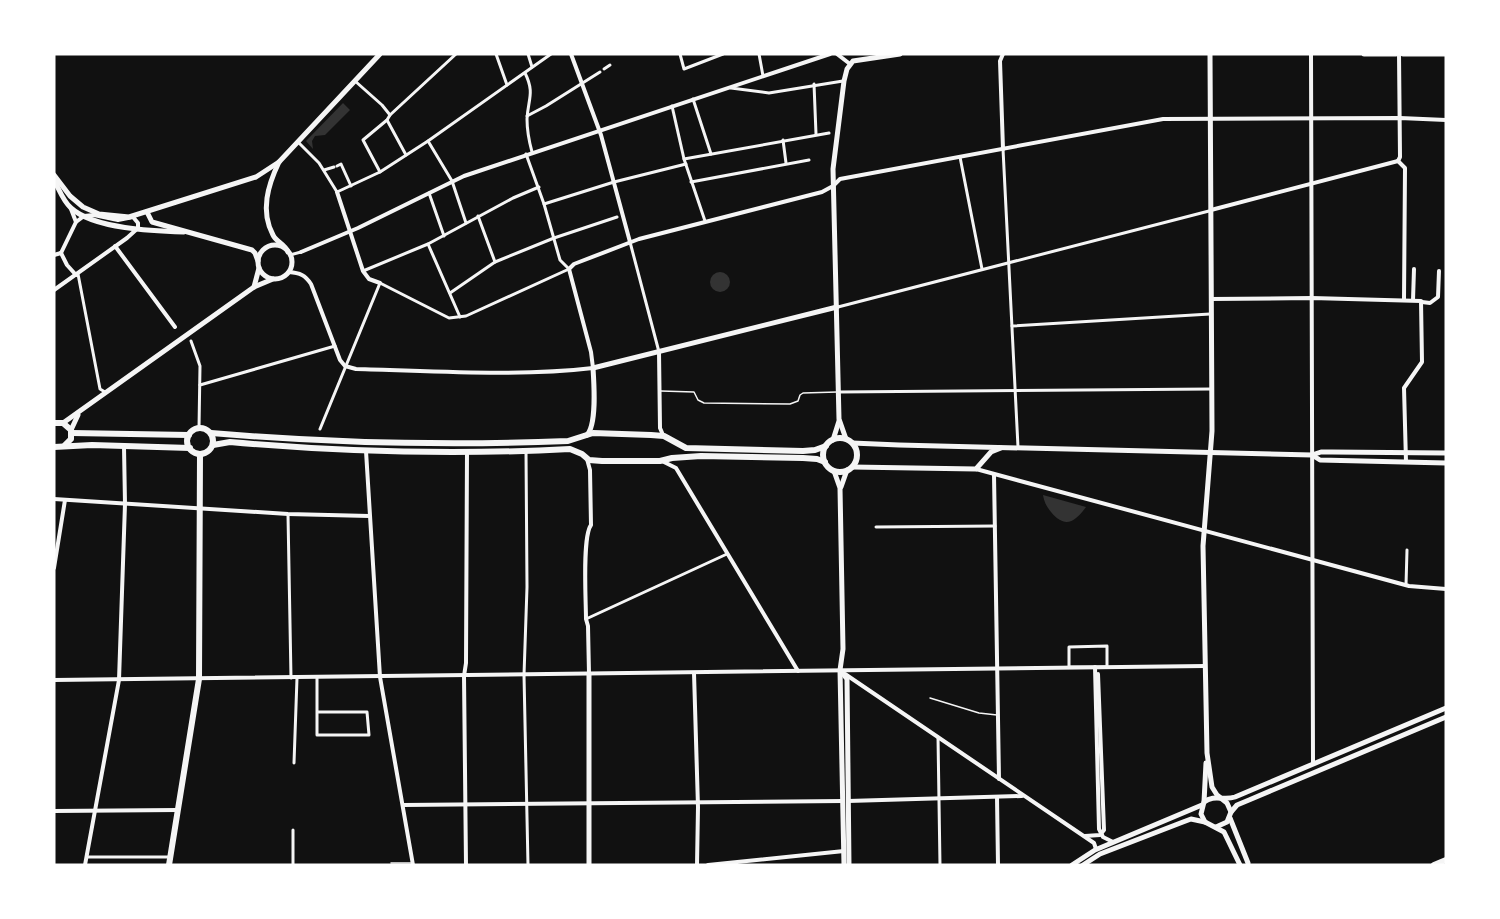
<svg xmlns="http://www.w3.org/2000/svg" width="1500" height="919" font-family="'Sofia Sans Condensed',sans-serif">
<rect width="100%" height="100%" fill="#111"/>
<g fill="#333">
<polygon points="343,103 350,110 325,135 315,136 312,141 313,149 306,141"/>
<circle cx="720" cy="282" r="10"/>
<path d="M 1043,495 L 1086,507 C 1075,522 1065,529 1051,512 C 1047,507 1044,502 1043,495 Z"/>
</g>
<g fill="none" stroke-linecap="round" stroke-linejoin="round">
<g stroke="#f5f5f5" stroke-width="1.5">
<polyline points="661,391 694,392 698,400 704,403 790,404 798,401 800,395 803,393 837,392"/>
<polyline points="930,698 979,713 997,715"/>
<polyline points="391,863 412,863"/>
</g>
<g stroke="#f5f5f5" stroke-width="3">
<polyline points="496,54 507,85"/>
<polyline points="528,54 532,67"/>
<polyline points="680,54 684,69 723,54"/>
<polyline points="759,54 763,76"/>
<polyline points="604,69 610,65"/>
<path d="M 525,73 C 535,93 528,99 527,119 C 527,131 529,141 532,152"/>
<polyline points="355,81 382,105 390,115"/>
<polyline points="814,84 816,134"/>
<polyline points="731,88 769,93 843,81"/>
<polyline points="693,99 711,154"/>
<polyline points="672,106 684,159"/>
<polyline points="527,116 546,106 600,72"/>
<polyline points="387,120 406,155"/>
<polyline points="783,140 786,163"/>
<polyline points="428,141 452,181 466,223"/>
<polyline points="298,142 319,163 337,192 380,172 428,141 551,54"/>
<polyline points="1003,149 1018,447"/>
<polyline points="960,157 982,269"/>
<polyline points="337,166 341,164 351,186"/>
<polyline points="324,170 334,167"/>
<polyline points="380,172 363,140 387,120 390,115 456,54"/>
<polyline points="691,182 809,160"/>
<polyline points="429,193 444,236"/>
<polyline points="544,204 614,182 686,164"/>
<polyline points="478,216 495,262"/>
<polyline points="705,221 684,159 829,133"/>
<polyline points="630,242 659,352"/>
<polyline points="428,244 460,317"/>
<polyline points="290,255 301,252"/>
<polyline points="363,271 428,244 513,198 539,187"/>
<polyline points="78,274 100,389 105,392"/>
<polyline points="450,293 495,262 554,238 617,217"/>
<polyline points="838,307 1209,211"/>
<polyline points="1012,326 1210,314"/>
<polyline points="191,341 200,366 199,428"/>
<polyline points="200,385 335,346"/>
<polyline points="839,392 1212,389"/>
<polyline points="320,429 380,283 449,318 466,316 569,269 560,260 544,204 526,154"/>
<polyline points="526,451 527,587 524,675 528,865"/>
<polyline points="288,515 291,678"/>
<polyline points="876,527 995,526"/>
<polyline points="1406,585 1407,550"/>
<polyline points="586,619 727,554"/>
<polygon points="1107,646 1107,667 1069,667 1069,647"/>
<polyline points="317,677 317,735 369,735 367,712 317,712"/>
<polyline points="938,737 940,865"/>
<polyline points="294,763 297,678"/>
<polyline points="87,857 169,857"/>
<polyline points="293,865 293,830"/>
</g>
<g stroke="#f5f5f5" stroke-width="4">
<polyline points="571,54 601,135 630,242"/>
<polyline points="837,54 850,64"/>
<polyline points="1003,54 1000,61 1003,149"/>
<polyline points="1311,54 1313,764"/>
<polyline points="1398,161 1405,168 1404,300"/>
<polyline points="1398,161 1400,157 1399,54"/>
<polyline points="337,192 363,271 369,279 380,283"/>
<polyline points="71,209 76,222"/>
<polyline points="1211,210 1398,161"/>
<polyline points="115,246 175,327"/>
<polyline points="301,252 358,228 464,176 830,54"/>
<polyline points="61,253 67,265 76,275"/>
<polyline points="54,255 61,253"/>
<path d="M 289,272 C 300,273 305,275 311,284 L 340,360 L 345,366 L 356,369 C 434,371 515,377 593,368 L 591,352 L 569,269 L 574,264 L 639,239 L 822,192 L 833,186 L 840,179 L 1163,119 L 1400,118 L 1446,120"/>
<polyline points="54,290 127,238 138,228 138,223 133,217 118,220 94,215 84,216 76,222 61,253"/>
<polyline points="1211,299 1312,298 1421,301 1422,362 1404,388 1406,462"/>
<polyline points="1413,300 1414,269"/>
<polyline points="1422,302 1430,303 1438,297 1439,271"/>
<polyline points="659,352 660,428 663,435"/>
<polyline points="366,451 380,677 413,865"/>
<path d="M 587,459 L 590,470 L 591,525 C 582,537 586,601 586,619 L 588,626 L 589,674"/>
<polyline points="664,462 676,468 798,671"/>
<polyline points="976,469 1409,586 1446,589"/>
<polyline points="994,475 999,779"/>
<polyline points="54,499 288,514 369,516"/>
<polyline points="54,568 65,500"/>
<polyline points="1095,667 1099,829 1103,837 1113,842"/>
<polyline points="706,672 1205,666"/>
<polyline points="694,673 698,807 697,865"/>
<polyline points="845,674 1094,843 1096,849"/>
<polyline points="54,680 707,672"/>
<polyline points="997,797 998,865"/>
<polyline points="848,801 1022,796"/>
<polyline points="403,805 843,801"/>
<polyline points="54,811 177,810"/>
<polyline points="1085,836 1100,835 1104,830 1098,674"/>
<polyline points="85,865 119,680 125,504 124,447"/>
<polyline points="466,865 464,676 466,663 467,452"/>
<polyline points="708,865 844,851"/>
</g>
<g stroke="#f5f5f5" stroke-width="5">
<polyline points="1210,54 1212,431 1203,546 1207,753 1212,787 1217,795 1227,803 1231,812 1227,822 1216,827"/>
<polyline points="1364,54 1396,54"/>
<polyline points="1403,54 1446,54"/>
<polyline points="54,175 70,196 83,207 99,214 129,217 256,177 279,162"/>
<path d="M 54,180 C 59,189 63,201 71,208 C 94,229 154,231 184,232"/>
<polyline points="147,212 152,222 252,250 255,253 258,261"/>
<circle cx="275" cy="262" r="17"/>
<path d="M 288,252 C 285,244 276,242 273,235 C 260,211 268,185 279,162 L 380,54"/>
<polyline points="254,287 259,268"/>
<polyline points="63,423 254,287 273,279"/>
<polyline points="71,430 78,415"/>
<path d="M 587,435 C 597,424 594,384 593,368 L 837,307"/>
<polyline points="846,439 839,419 833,169 844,81 847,69 853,61 900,54"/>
<polyline points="833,440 839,421"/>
<polyline points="852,443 899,445 1312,455 1321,452 1332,452 1446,453"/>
<polyline points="1312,455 1320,460 1446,463"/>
<polyline points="852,467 976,469 991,452 1001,448"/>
<polyline points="834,471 840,488 843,649 840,670 844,865"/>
<polyline points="841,487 847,470"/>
<polyline points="841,671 847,679 849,865"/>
<polyline points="589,675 589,865"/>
<polyline points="1206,763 1204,802 1201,814 1205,822 1224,832 1240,865"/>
<path d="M 1204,802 C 1214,794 1224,801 1235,797 L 1446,708"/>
<polyline points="1231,812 1237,805 1249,800 1446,717"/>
<polyline points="1230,818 1248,863"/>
<polyline points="1072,865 1095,850 1202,805"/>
<polyline points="1083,865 1100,854 1183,822 1191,819 1205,822"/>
</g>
<g stroke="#f5f5f5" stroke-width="6">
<polyline points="54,423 63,423 71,430 71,439 65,445"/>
<circle cx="200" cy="441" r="13"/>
<polyline points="72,433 189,435"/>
<path d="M 211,433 C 330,443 448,446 568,441 L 593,433 L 651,435 L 664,436 L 686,448 L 803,451 L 815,450 L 826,446"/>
<circle cx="840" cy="455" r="17"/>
<path d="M 213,445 L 230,442 C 343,452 456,455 570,449 L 582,454 L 589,460 L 602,461 L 660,461 L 672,458 L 701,456 L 803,458 L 817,459 L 825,462"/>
<polyline points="54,447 92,445 190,448"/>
<polyline points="169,865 199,679 200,454"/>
<polyline points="1434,865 1446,860"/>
</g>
</g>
<rect width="1500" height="919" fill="none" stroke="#ffffff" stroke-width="111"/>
</svg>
